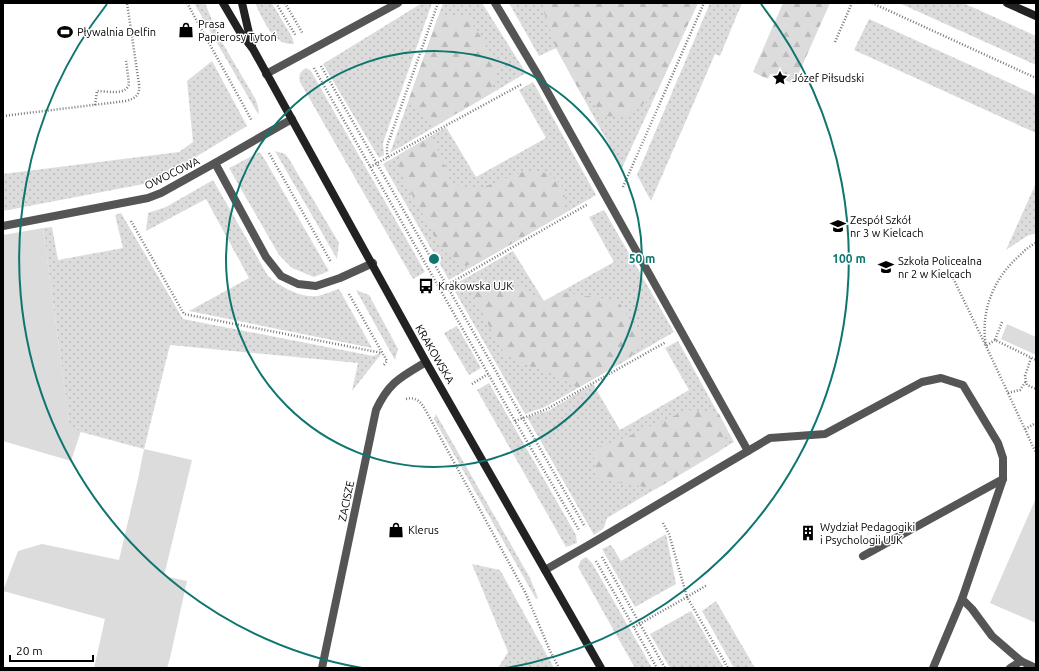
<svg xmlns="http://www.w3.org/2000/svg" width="1039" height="671" font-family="Ubuntu,sans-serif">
<defs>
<pattern id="grass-dots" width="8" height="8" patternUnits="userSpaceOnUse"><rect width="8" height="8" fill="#dcdcdc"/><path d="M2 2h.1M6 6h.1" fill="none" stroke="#bbb" stroke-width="1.8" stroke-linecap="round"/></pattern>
<pattern id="forest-firs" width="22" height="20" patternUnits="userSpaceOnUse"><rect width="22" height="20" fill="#dcdcdc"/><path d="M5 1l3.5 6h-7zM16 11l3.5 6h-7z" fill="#bbb"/></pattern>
</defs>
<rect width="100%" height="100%" fill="#fff"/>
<g fill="url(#grass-dots)">
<polygon points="194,3 205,3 219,37 256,100 259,111 258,114"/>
<path d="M 255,3 L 272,3 L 292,37 L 294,44 C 273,46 263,19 255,3 Z"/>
<polygon points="422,3 432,3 383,143 384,155 379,158 323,64"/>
<polygon points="443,3 482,3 526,73 390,153"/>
<polygon points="509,3 698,3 622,168 556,48 539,56"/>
<polygon points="710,3 742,3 720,56 715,54 651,201 637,175"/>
<polygon points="899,3 963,3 1036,36 1036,65"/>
<polygon points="869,19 1036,95 1036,133 854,50"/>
<polygon points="212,61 247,126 154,182 3,211 3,174 179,152 193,142 187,81"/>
<path d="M 306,68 L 311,71 L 425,272 L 413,279 L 300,82 C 298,75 300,72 306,68 Z"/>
<polygon points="533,82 596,195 449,280 383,164 446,127 476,177 546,138 519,90"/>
<polygon points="275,151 285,154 289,159 339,243 337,259"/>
<polygon points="260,152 265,160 329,271 314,277 292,268 279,255 229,168"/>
<path d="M 213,180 L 268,276 C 281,287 300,298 317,296 C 324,295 332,291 339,289 L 372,348 L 189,311 L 249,278 L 206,199 L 146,231 L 148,213 L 166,207 Z"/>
<polygon points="1036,183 1036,233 1027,236 1006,250"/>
<polygon points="604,210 674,332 545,407 525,414 452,286 513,251 544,301 614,262 589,217"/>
<polygon points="121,213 183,319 373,356 382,353 352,391 358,363 170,345 144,449 70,429 43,228 52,227 58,260 123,248 115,215"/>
<polygon points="356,290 369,295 398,349 395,360"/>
<polygon points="457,326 481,368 469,375 444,333"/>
<polygon points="678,341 734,442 607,518 604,528 594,535 527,417 548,411 593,384 620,430 689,390 665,348"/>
<polygon points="489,383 576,535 577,543 566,547 477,390"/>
<polygon points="436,414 530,578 538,598 536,599 434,419"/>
<polygon points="666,534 676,584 635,607 602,549 611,545 621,561"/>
<polygon points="586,557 592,563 652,668 635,668 578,567 581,560"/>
<polygon points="472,564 500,570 554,668 498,668 508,652"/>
<polygon points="716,601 755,668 734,668 702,611"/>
<polygon points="691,611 724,668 670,668 650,634"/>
</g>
<g fill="url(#forest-firs)">
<polygon points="548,3 695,3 695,9 658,89 646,102 625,117 603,116 591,101 580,92 556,48 543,9"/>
<polygon points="783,3 830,3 794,84 770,74 768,79 753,72"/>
<polygon points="438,17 468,17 499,65 490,94 436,125 420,115 409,99"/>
<polygon points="432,136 452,184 476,190 525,171 549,173 564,188 565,213 475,265 465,265 441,249 399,170 400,154"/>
<polygon points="482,278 519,286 544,301 562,292 618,301 642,338 630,358 578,388 554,374 534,368 505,355 491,330 471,289"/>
<polygon points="687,410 719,414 728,431 720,451 656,489 595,478 594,449 629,436"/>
</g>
<g fill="#dcdcdc">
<polygon points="43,228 70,428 81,431 71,461 3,441 3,235"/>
<polygon points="1007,324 1036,337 1036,355 1001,339"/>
<polygon points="144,449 192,460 164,576 187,581 170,658 167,668 94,668 105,619 3,591 18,551 42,544 119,560 138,479"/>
<polygon points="1036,498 1036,623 990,603"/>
</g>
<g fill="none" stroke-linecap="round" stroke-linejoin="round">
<g stroke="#777" stroke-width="2.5" stroke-dasharray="1 2" stroke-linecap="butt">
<polyline points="187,3 252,121"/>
<polyline points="276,3 296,36"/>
<polyline points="285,3 303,34"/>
<polyline points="872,3 1036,78"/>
<polyline points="160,4 160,3"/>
<polyline points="835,42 852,3"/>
<polyline points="321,66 585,527"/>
<polyline points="314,68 515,421 579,530"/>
<path d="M 95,105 L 97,91 C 107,91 126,96 129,84 L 126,60"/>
<path d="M 3,116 L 126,101 C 136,98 140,95 139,84 L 127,3"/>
<polyline points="269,153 331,262"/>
<polyline points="388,157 387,155 387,146 438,3"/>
<polyline points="370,167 522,84"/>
<polyline points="623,187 704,3"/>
<polyline points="131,221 184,314 382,353"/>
<path d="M 952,276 L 986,346 C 980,312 993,279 1019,256 C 1024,251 1029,246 1036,243"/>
<polyline points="440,289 588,204"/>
<polyline points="349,294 387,361 383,366"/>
<polyline points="1002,322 995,340 1036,360"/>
<polyline points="995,340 986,346 1036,453"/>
<polyline points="1031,358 1025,376 1027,385 1036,389"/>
<polyline points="472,384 488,374"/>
<polyline points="1008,393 1020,390 1026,381"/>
<path d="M 406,399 C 416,396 422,403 426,411 L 526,594 L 550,651 L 559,668"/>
<polyline points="515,421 547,409 666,342"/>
<polyline points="1025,429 1036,423"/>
<polyline points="663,523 669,534 687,597 707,585"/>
<polyline points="602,557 665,668"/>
<polyline points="596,561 657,668"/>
<polyline points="634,627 687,597 728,668"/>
</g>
<g stroke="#555" stroke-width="8">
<polyline points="495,3 538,75 748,451 594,542 545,570"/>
<polyline points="266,74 398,3"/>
<polyline points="215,163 266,257 281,276 298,284 316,286 340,278 373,263"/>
<polyline points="748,451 770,438 825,434 922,382 941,378 963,385 998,443 1003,458 1003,479 962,599"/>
<polyline points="863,556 1003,479"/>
<polyline points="933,668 962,599 972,609 992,636 1021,661"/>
<polyline points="1010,668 1021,661 1036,668"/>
</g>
<g stroke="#555" stroke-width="8">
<polyline points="3,226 148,198 161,193 215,163 292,119"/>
<path d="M 322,668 L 376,410 C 389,382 401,377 426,362"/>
</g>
<g stroke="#222" stroke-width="8">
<polyline points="223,3 240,32 253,49 426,362 601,668"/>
<polyline points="242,3 252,46"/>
<polyline points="1007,3 1036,16"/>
</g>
</g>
<g fill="none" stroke="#0f766e" stroke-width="2">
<circle cx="434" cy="259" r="208"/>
<path d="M362 668A415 415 0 0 1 107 4M761 4A415 415 0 0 1 506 668"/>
</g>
<defs>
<symbol id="shop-bare" viewBox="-9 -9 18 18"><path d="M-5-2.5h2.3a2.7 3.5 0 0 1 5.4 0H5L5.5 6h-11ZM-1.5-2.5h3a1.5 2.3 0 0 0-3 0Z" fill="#000" stroke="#fff" stroke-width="2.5" paint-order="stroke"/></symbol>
<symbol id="stadium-bare" viewBox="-9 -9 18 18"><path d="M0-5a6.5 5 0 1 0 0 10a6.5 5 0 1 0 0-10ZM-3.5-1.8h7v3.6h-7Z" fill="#000" stroke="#fff" stroke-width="2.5" paint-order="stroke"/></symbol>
<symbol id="sight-bare" viewBox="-9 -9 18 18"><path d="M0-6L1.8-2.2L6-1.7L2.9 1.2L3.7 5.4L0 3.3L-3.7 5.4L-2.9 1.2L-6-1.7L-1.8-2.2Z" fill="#000" stroke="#fff" stroke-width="2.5" paint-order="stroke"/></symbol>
<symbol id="school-bare" viewBox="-9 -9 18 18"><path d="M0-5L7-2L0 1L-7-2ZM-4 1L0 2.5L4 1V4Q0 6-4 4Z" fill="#000" stroke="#fff" stroke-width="2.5" paint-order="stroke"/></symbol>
<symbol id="university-bare" viewBox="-9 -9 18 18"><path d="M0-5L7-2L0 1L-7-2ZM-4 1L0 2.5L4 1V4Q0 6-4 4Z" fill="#000" stroke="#fff" stroke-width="2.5" paint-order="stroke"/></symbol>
<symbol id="bus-bare" viewBox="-9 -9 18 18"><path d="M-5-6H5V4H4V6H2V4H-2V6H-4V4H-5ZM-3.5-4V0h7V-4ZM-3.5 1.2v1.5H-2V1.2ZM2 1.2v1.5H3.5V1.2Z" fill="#000" stroke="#fff" stroke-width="2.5" paint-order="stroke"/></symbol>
<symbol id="building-bare" viewBox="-9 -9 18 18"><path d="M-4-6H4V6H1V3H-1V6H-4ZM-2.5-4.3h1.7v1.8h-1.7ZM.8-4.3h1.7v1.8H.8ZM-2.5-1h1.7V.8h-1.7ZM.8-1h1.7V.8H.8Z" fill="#000" stroke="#fff" stroke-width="2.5" paint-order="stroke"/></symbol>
</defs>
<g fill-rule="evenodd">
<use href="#shop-bare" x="175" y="19" width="22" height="22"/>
<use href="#stadium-bare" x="54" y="21" width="22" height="22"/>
<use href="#sight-bare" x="769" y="67" width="22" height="22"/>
<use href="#school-bare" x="827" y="215" width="22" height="22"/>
<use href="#university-bare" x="875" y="256" width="22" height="22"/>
<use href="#bus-bare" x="415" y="275" width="22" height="22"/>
<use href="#shop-bare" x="385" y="519" width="22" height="22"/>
<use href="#building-bare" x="797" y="522" width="22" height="22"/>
</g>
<g text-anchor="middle" stroke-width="3" stroke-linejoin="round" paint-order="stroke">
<g font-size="11" fill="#000" stroke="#fff" text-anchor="start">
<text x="198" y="28">Prasa<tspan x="198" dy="13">Papierosy Tytoń</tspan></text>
<text x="77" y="36">Pływalnia Delfin</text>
<text x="792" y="82">Józef Piłsudski</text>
<text x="850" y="224">Zespół Szkół<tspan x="850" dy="13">nr 3 w Kielcach</tspan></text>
<text x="898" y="265">Szkoła Policealna<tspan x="898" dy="13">nr 2 w Kielcach</tspan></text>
<text x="438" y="290">Krakowska UJK</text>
<text x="820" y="531">Wydział Pedagogiki<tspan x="820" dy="13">i Psychologii UJK</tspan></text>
<text x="408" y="534">Klerus</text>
</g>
<g font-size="11" fill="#000" stroke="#fff">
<text transform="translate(172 173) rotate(-26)" y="4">OWOCOWA</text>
<text transform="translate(435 354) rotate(60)" y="4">KRAKOWSKA</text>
<text transform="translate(346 501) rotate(-78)" y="4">ZACISZE</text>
</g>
</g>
<circle cx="434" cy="259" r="6" fill="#0f766e" stroke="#fff" stroke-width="2"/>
<g font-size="12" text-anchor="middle" font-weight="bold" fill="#0f766e" stroke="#fff" stroke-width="3" stroke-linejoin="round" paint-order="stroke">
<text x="642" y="263">50 m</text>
<text x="849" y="263">100 m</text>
</g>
<rect width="1039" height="671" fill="none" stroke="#000000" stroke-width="8"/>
<path d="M10 655v6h83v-6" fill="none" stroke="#000000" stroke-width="2"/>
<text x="16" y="655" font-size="12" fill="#000000" stroke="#ffffff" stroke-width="3" paint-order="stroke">20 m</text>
</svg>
